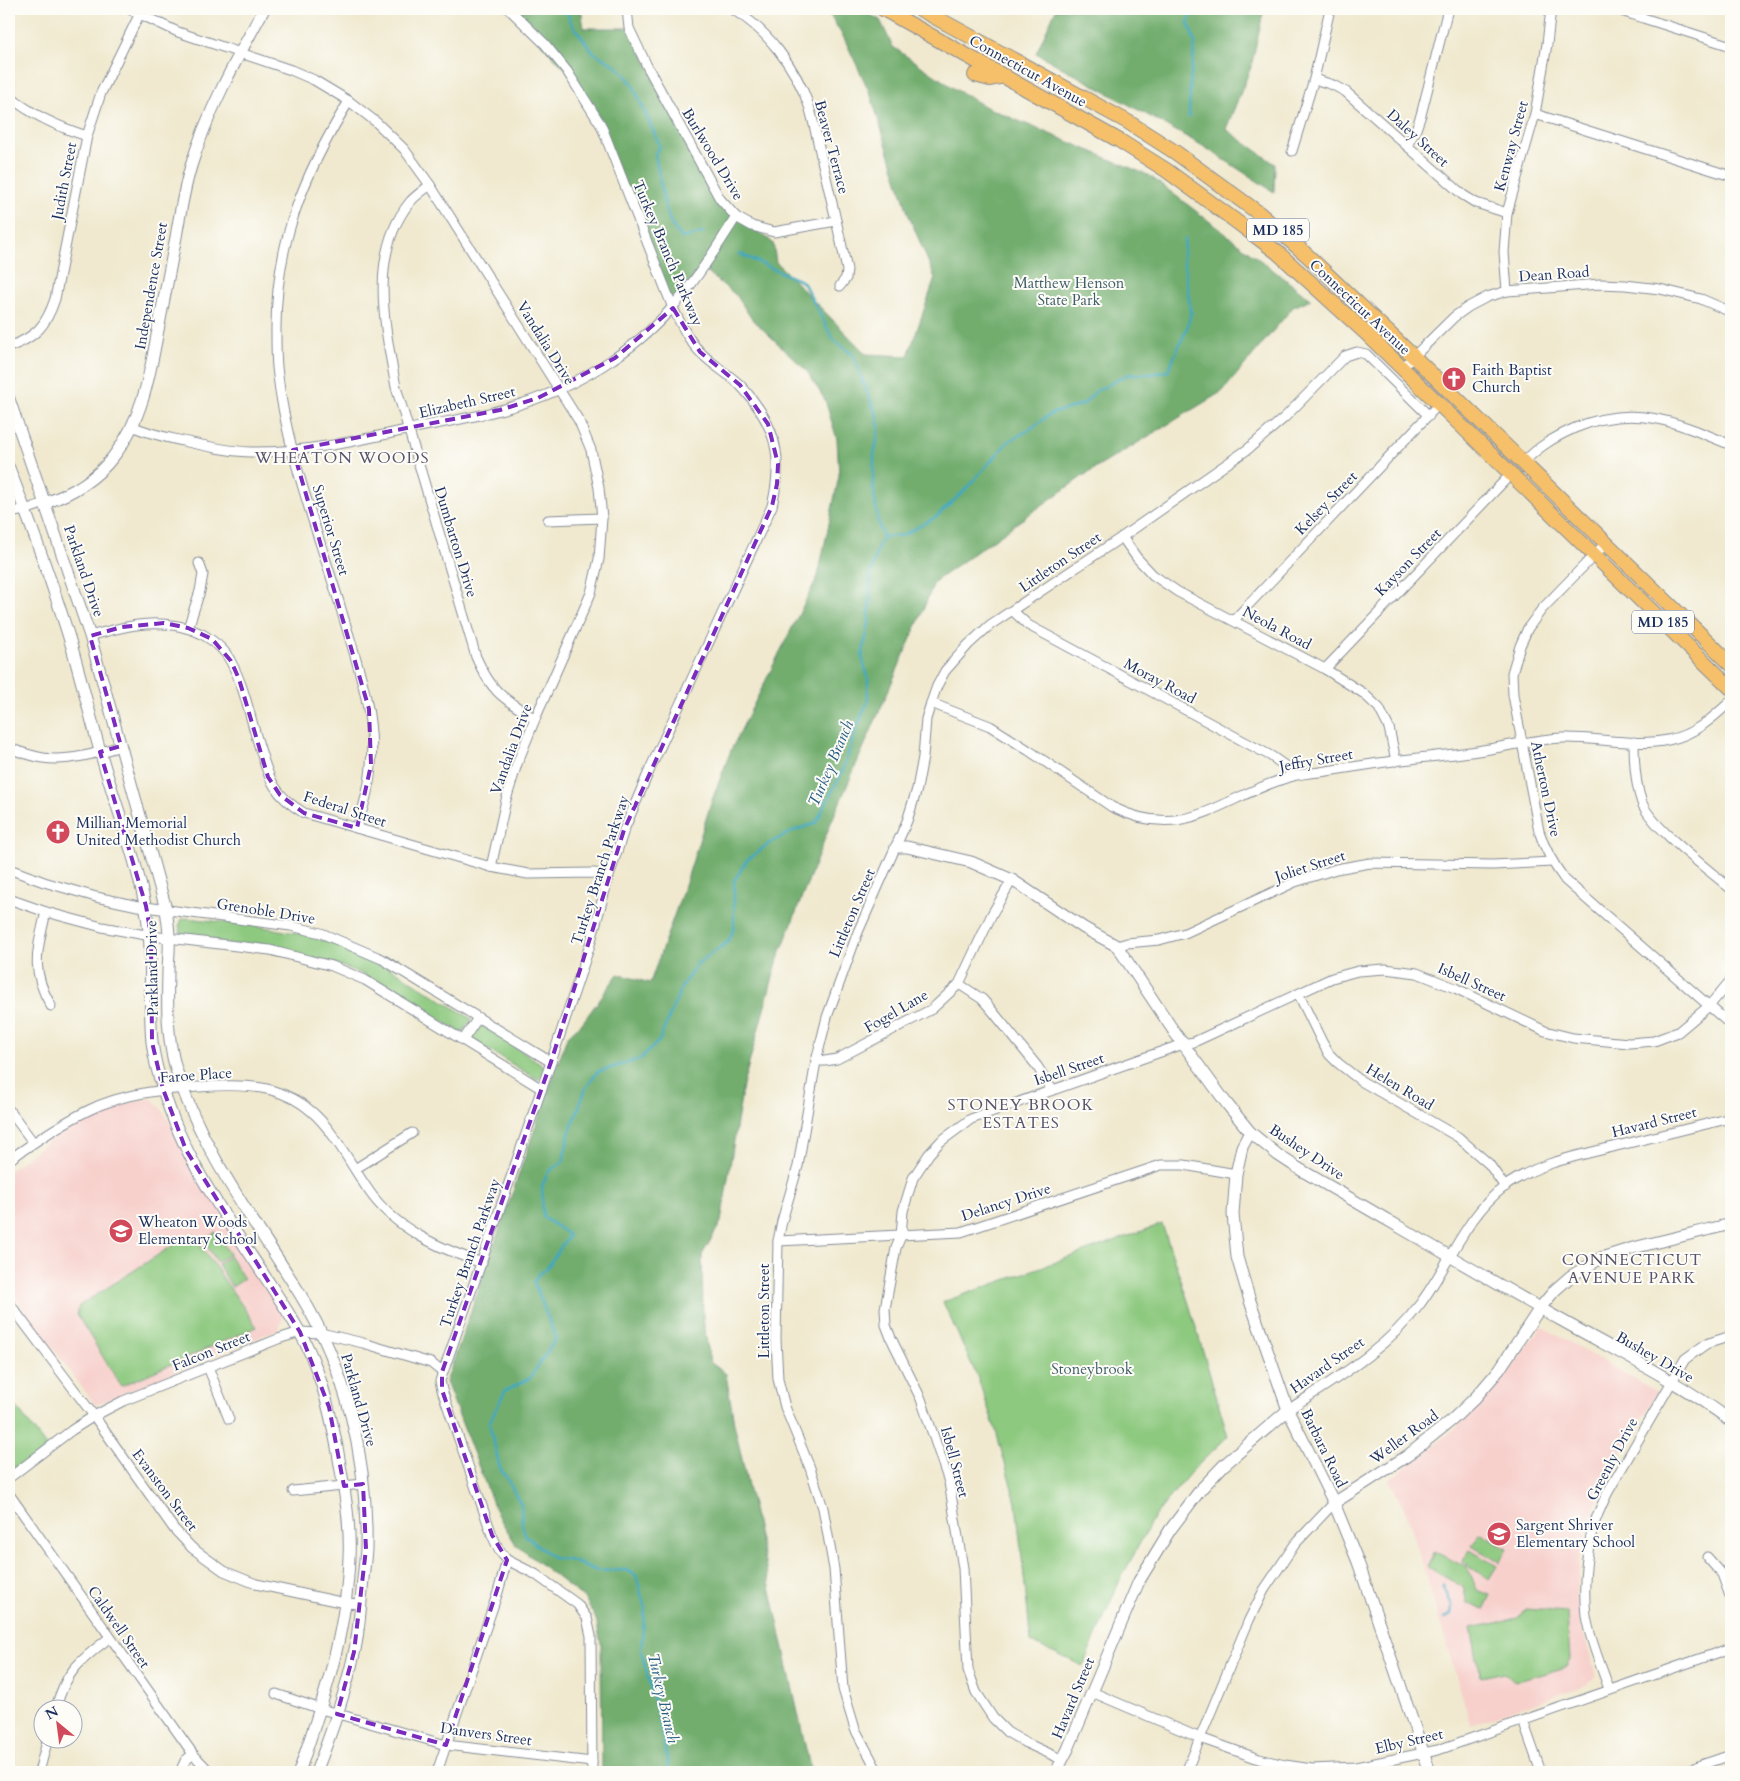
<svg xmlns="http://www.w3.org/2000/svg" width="1740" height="1781" font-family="Cardo,serif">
<rect width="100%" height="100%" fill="#fdfcf7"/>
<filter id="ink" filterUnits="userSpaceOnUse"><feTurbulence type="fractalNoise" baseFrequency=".02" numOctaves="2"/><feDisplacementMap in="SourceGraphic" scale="10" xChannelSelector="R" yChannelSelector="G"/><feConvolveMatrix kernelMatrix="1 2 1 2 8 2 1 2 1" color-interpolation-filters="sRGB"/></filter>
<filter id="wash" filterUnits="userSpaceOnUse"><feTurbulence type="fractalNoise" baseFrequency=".0096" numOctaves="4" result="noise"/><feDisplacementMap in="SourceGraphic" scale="20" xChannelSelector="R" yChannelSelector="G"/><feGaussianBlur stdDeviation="1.12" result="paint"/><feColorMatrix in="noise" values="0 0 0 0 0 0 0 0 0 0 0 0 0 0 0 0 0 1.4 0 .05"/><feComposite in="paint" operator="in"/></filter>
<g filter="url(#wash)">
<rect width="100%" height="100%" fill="#f0e9cf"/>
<g fill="#f7d0cc">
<polygon points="151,1098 163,1111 283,1318 279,1329 95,1405 9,1290 9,1171 54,1137 81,1123 122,1105"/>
<polygon points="1541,1326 1657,1392 1618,1458 1597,1500 1580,1553 1577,1593 1582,1628 1596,1676 1589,1684 1471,1725 1407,1514 1389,1480 1456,1428 1493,1391 1521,1356"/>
</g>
<g fill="#8dc97f" stroke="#547c6e">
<polygon points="187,918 258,926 301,934 335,944 394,970 472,1019 462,1033 382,984 360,973 333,963 185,936 181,934 179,926 182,919"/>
<polygon points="480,1024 543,1065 544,1070 539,1079 537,1079 470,1039"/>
<polygon points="1162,1224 1189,1304 1228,1436 1190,1473 1154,1517 1119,1582 1083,1666 1031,1642 1016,1503 996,1431 977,1376 943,1302"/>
<polygon points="215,1232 230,1254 217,1262 203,1240"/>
<polygon points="192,1233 257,1327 121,1386 77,1315 79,1306"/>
<polygon points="230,1256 244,1279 232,1287 218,1264"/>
<polygon points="9,1397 48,1449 9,1478"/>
<polygon points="1480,1533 1507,1549 1499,1562 1472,1546"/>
<polygon points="1470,1550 1497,1566 1489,1579 1462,1562"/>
<polygon points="1435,1552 1468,1568 1477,1590 1491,1595 1484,1610 1467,1603 1463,1587 1427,1567"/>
<polygon points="1525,1609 1567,1612 1570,1660 1566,1667 1515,1682 1505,1672 1481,1677 1471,1628 1517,1619"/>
</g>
<g fill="#72ad6e" stroke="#466e66">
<polygon points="509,9 581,9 584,28 629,28 720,199 773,243 776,262 866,354 908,356 935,278 909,216 870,93 844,38 826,9 859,9 880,20 893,47 955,89 988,108 1150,176 1311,299 1293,307 1223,391 1083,476 934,582 922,613 830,825 778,959 743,1085 721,1222 702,1255 703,1318 710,1362 726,1374 734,1423 811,1772 602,1772 601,1644 596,1619 584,1598 517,1546 497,1514 446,1382 567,1037 583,1022 618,974 650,983 686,882 712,800 731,750 818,576 839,476 837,439 825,400 807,371 751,318 737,296 703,269 673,308 601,125 567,71"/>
<polygon points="1056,9 1264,9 1251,67 1226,129 1275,164 1274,192 1203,146 1036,53"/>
</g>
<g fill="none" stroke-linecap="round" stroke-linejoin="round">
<g stroke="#40a8c1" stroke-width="2.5">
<polyline points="566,9 572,24 593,52 618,67 632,83 660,146 655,154 664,202 671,224 682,238 703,233"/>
<polyline points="1189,117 1190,84 1195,43 1188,22 1194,9"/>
<polyline points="740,254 803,282 833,339 853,355 862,380 876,413 879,428 874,456 873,485 878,521 883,537"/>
<polyline points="1443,1585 1452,1606 1451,1614 1445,1619"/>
<polyline points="667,1772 668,1765 663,1737 641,1650 645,1609 636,1575 625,1570 598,1571 569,1560 553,1558 526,1536 522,1525 521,1504 506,1477 500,1468 489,1423 505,1391 530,1378 556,1338 534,1282 538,1275 547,1268 569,1235 543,1217 542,1187 548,1172 563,1162 569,1134 586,1088 597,1072 640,1059 659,1041 682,986 698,963 728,942 734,928 734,881 747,860 770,843 793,831 816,823 843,770 856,729 868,701 868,678 862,657 869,623 870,575 879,544 883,537 903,535 936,517 964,491 1009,441 1029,430 1050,414 1084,404 1096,391 1129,374 1151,374 1168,371 1187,328 1191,313 1183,257 1185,239"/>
</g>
</g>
</g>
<g filter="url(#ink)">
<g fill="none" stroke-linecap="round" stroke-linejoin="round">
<defs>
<g id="minor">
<polyline points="129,9 178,32 291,70 314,80 349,101 376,122 404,149 430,185 579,421 591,450 599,488 602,518 599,559 591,593 535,719 517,764 506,800 491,867"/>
<path d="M 509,9 L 545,44 L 567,71 L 601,125 L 673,308 C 681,324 688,340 701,353 C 713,365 727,373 739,384 C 744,389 748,394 752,399 C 779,434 782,464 772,506 L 650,769 L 624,830 L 609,876 L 589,948 L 551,1062 L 440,1381 L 442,1390 L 492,1535 L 499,1550 L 507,1560 L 535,1574 L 577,1604 L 587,1618 L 591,1636 L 592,1772"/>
<polyline points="627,9 629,28 647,66 720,199 736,217 752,226 774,232 836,221"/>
<path d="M 732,9 C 767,29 796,68 809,106 C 815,126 819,148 824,169 C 832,203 840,236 847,270 L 846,278 L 840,286"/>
<polyline points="1615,9 1731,46"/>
<polyline points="1314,79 1333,85 1346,92 1463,195 1476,203 1507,213"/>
<path d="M 9,96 C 32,115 58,127 87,136"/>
<path d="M 349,101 C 303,176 275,244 276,333 C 276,344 276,356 277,367 C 285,446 316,527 339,602 C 354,655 376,710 371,765 C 370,787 363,808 357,828"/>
<polyline points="1535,114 1731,176"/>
<polyline points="1407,145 1415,132 1421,115 1448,9"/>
<polyline points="1292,151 1314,79 1330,9"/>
<path d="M 430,185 C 424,190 415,196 410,202 C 368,254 385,327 396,387 L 476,657 C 492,693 503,698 535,719"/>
<polyline points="1507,291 1504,252 1507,213 1535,114 1547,44 1551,9"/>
<path d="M 9,347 C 36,337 46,326 55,299 L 87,136 L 101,93 L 142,9"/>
<polyline points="1402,368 1454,317 1468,307 1487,297 1507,291 1600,284 1625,285 1660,289 1701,299 1731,312"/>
<path d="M 132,426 C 149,434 165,437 183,441 C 205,446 227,451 250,452 C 306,453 360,440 415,428 C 443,422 472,418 500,410 C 540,400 579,382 613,359 C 669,323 701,273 736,217"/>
<path d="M 1524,462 C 1539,446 1555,437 1575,428 C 1634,403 1676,422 1731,445"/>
<polyline points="9,513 25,510 45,503"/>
<polyline points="548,520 602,518"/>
<polyline points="1122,537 1137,558 1153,575 1178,592 1325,669 1363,693 1379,708 1389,728 1396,761"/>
<path d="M 1607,542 L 1542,609 L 1528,628 L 1520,646 L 1512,673 L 1513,695 L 1539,831 C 1545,850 1553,864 1565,880 L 1731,1025"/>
<polyline points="1013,611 1028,625 1271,756 1288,768 1291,776"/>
<polyline points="1234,620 1438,405"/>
<polyline points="188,628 200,591 203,574 199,563"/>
<path d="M 90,636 C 127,625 165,616 202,634 C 214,641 225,649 231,662 C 244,686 249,713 257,739 C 268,774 270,793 304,813 L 491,867 L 528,874 L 594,873 L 609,876"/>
<polyline points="1325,669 1511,474"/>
<path d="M 931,703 L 990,726 L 1028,750 L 1112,807 C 1187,844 1222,796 1290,777 C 1299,774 1310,773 1320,772 C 1339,769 1359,766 1379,763 C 1412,758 1444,756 1477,751 C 1505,747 1534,739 1563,738 C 1597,737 1634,747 1668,740 C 1694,735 1713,718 1731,701"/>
<path d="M 1634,742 C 1634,763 1635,784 1642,803 C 1652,828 1709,870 1731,889"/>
<path d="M 9,748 C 20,752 31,756 43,758 C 67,762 98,753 121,746"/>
<polyline points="9,869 44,882 96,897 138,906 291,926 321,933 382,959 551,1062"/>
<polyline points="9,899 46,912 102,927 151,936 270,950 332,966 365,980 542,1089"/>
<path d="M 46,912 C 37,951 30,969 51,1006"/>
<polyline points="1117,946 1127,943 1159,940 1185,933 1295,882 1336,869 1370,863 1493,865 1552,862"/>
<polyline points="959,984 982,999 990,1008 1037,1066 1052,1090"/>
<polyline points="1299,995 1322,1042 1329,1054 1338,1063 1361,1081 1458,1137 1489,1164 1505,1187"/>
<polyline points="463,1040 478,1018"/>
<polyline points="816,1061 825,1061 837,1059 932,1009 959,984 992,914 1012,880"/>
<polyline points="9,1110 33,1142"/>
<path d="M 9,1160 C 34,1142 60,1124 89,1110 C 123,1093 162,1090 199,1087 C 223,1085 248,1084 271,1090 C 285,1094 300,1101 311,1111 C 334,1130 351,1166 369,1191 C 395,1229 439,1248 482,1263"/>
<polyline points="355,1169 412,1133"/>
<polyline points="778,1241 961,1232 1161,1165 1184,1165 1236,1174"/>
<polyline points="9,1303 94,1416 174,1529 192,1548 224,1571 256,1584 345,1603 361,1604"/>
<polyline points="208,1367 229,1419"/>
<path d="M 1288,1410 C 1335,1379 1386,1350 1420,1304 C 1449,1265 1465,1217 1504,1187 C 1538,1162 1581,1155 1621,1145 C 1658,1136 1694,1127 1731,1118"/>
<polyline points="9,1478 72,1430 94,1416 123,1401 278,1339 300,1332 321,1333 363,1343 431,1363 442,1372"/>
<polyline points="293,1491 363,1484"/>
<polyline points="9,1494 193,1754 210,1772"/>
<polyline points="1707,1557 1722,1574 1731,1599"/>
<path d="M 1609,1689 C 1601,1665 1590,1641 1586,1616 C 1583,1588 1586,1557 1592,1531 C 1596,1517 1602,1504 1608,1492 L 1685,1359 L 1706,1344 L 1731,1336"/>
<polyline points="1092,1692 1200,1738 1259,1759 1285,1765 1312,1769 1356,1767 1438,1750 1731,1648"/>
<polyline points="276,1694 321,1709 446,1745 592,1762"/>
<path d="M 56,1708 C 66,1670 80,1661 109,1638"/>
<polyline points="1523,1721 1541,1772"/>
<polyline points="1061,1759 1026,1743 1007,1732 993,1718 976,1692 968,1670 963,1568 949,1482 921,1399 891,1338 886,1325 885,1309 896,1248 901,1236 903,1211 913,1178 929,1154 941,1141 971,1119 1183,1044 1194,1042 1332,978 1358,971 1385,969 1417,973 1455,988 1545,1031 1573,1038 1629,1043 1654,1041 1678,1032 1709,1006 1731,980"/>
<polyline points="39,1772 48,1738"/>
<polyline points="180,1772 185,1761 193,1754"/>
<polyline points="437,1772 498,1592 507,1560"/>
<polyline points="878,1772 855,1729 843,1689 834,1569 823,1508 810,1468 785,1407 778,1379 776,1339 778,1241 782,1221 798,1166 816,1061 827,1017 858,932 907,821 917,789 923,757 926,719 931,703 937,686 945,671 968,645 990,625 1122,537 1248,449 1285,417 1345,356 1357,352 1366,354 1429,416"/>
<polyline points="1186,1772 1249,1620 1264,1590 1295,1544 1334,1503"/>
<polyline points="1681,1772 1731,1755"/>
</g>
<g id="tertiary">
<path d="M 9,399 L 90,636 L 166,909 C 167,918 169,928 169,937 C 170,949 168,961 168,973 C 167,1005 167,1039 176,1069 C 202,1153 255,1221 300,1294 C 347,1370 368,1460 366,1549 C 365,1563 363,1576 362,1590 C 360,1611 359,1633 354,1654 C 345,1694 331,1734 316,1772"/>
<path d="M 9,468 C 31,525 53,584 71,644 C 81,679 90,715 100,751 C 115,804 136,856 146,910 C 154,954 148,998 152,1042 C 154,1058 158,1074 163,1089 C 189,1178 252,1250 298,1329 C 319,1365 329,1407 337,1447 C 343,1484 351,1520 349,1557 C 347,1632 323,1702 299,1772"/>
<path d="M 45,503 C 71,494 96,479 113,457 C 142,421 150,374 158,330 C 164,299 170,268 176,237 C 180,213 184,189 191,166 C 208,110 236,60 264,9"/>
<path d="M 896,847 L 907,847 L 971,862 L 1012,880 L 1084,928 L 1117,946 L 1175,1033 L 1227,1104 L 1250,1132 L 1278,1155 L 1301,1170 C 1388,1220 1474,1271 1561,1320 C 1618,1352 1680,1382 1731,1421"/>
<polyline points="1250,1132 1242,1147 1236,1174 1233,1214 1237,1257 1250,1301 1288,1410 1334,1503 1358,1562 1430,1772"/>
<polyline points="1334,1503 1407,1456 1452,1420 1475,1398 1499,1370 1540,1308 1555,1290 1571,1276 1601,1258 1633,1248 1731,1224"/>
<polyline points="1056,1772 1068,1749 1139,1581 1170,1530 1201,1489 1224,1465 1288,1410"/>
</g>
<g id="primary">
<polyline points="883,9 1120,141 1166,170 1233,219 1277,252 1366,333 1731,688"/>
<polyline points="920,9 1128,122 1175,152 1260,214 1309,257 1414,357 1731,664"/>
<polyline points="975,75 990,79 1005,76"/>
</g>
</defs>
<use href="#minor" stroke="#868c96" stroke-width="11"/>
<use href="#tertiary" stroke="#868c96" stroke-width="13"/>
<use href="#primary" stroke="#868c96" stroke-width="16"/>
<use href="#minor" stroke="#fff" stroke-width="9"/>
<use href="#tertiary" stroke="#fff" stroke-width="11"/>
<use href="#primary" stroke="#f6c06b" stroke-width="14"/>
</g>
</g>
<path fill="none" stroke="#7b2cbf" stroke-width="4" stroke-dasharray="10 6" stroke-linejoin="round" d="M 673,308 L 700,352 L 740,385 L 768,424 L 778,464 L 777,484 L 772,506 L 624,830 L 551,1062 L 442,1372 L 442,1390 L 492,1535 L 507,1560 L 446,1745 L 337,1714 L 354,1652 L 366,1549 L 363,1484 L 344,1486 L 329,1407 L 300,1332 L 186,1150 L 163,1089 L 152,1042 L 151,936 L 146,906 L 100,752 L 121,746 L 90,636 L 122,627 L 164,623 L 188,628 L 212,639 L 231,661 L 239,679 L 268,777 L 280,795 L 304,813 L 357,828 L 371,765 L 369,709 L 293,450 L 500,410 L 538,398 L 615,358 Z"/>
<defs>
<symbol id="church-disc" viewBox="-11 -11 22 22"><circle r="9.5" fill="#d1495b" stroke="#fdfcf7"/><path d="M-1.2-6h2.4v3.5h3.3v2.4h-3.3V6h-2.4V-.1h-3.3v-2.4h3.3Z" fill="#fff"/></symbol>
<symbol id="school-disc" viewBox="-11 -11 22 22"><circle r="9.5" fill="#d1495b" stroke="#fdfcf7"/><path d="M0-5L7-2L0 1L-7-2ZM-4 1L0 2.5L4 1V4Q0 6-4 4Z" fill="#fff"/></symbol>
</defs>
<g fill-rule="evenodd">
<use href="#church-disc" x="1440" y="365" width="28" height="28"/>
<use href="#church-disc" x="44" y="818" width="28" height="28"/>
<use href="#school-disc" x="107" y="1217" width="28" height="28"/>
<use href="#school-disc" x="1485" y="1520" width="28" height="28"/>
</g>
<g text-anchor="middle" stroke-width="4" stroke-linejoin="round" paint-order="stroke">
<g fill="#fdfcf7" stroke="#5f6c8c" stroke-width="1">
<rect x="1247" y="218.5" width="62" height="23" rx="4"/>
<rect x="1632" y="610.5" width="62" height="23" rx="4"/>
</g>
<g font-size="14" font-weight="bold" fill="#1b2f5e">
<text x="1278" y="235">MD 185</text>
<text x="1663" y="627">MD 185</text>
</g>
<g font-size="15" fill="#1b2f5e" stroke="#fdfcf7">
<text transform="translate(1028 71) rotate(29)" y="5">Connecticut Avenue</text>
<text transform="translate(1418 138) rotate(42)" y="5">Daley Street</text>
<text transform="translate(1511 146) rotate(-75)" y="5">Kenway Street</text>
<text transform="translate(832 147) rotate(75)" y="5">Beaver Terrace</text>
<text transform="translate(713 154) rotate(59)" y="5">Burlwood Drive</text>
<text transform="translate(64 181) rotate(-79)" y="5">Judith Street</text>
<text transform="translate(668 253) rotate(67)" y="5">Turkey Branch Parkway</text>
<text transform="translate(1554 274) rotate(-4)" y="5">Dean Road</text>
<text transform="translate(151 286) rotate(-80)" y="5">Independence Street</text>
<text transform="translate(1360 307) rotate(43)" y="5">Connecticut Avenue</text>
<text transform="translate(546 343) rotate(58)" y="5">Vandalia Drive</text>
<text transform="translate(467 402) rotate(-13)" y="5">Elizabeth Street</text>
<text transform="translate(1326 503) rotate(-46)" y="5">Kelsey Street</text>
<text transform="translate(331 530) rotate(73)" y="5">Superior Street</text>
<text transform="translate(456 542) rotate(73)" y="5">Dumbarton Drive</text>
<text transform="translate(1060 562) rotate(-34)" y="5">Littleton Street</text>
<text transform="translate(1408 562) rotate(-46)" y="5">Kayson Street</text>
<text transform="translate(84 571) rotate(71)" y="5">Parkland Drive</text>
<text transform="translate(1277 628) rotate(28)" y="5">Neola Road</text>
<text transform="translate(1160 681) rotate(28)" y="5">Moray Road</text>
<text transform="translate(511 749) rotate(-70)" y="5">Vandalia Drive</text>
<text transform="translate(1316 760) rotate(-10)" y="5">Jeffry Street</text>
<text transform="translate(1546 789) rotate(78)" y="5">Atherton Drive</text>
<text transform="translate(345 809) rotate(18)" y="5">Federal Street</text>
<text transform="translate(1310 866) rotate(-18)" y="5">Joliet Street</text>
<text transform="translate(600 870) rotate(-72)" y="5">Turkey Branch Parkway</text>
<text transform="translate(266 911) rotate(9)" y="5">Grenoble Drive</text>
<text transform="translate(852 913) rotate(-67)" y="5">Littleton Street</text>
<text transform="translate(152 968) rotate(-91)" y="5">Parkland Drive</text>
<text transform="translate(1472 982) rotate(24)" y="5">Isbell Street</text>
<text transform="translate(896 1011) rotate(-30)" y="5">Fogel Lane</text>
<text transform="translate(1069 1069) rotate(-19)" y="5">Isbell Street</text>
<text transform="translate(196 1075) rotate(-4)" y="5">Faroe Place</text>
<text transform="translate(1400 1087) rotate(31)" y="5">Helen Road</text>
<text transform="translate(1654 1122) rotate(-14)" y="5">Havard Street</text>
<text transform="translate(1307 1152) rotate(34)" y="5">Bushey Drive</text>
<text transform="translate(1006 1202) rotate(-18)" y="5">Delancy Drive</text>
<text transform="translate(470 1253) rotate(-71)" y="5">Turkey Branch Parkway</text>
<text transform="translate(764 1311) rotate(-90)" y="5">Littleton Street</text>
<text transform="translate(211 1351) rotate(-22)" y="5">Falcon Street</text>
<text transform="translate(1655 1357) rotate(30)" y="5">Bushey Drive</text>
<text transform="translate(1327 1365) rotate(-35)" y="5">Havard Street</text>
<text transform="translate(359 1400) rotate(74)" y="5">Parkland Drive</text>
<text transform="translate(1404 1437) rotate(-36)" y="5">Weller Road</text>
<text transform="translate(1324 1448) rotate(64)" y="5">Barbara Road</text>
<text transform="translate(1612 1459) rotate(-62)" y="5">Greenly Drive</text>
<text transform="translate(955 1462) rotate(75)" y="5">Isbell Street</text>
<text transform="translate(165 1490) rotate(53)" y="5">Evanston Street</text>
<text transform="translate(119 1627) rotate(55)" y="5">Caldwell Street</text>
<text transform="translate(1073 1698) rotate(-67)" y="5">Havard Street</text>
<text transform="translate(486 1734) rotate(8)" y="5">Danvers Street</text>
<text transform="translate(1409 1741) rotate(-13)" y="5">Elby Street</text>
</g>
<g font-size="15" fill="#3d5d68" stroke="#fdfcf7">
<text x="1069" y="288">Matthew Henson<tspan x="1069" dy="17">State Park</tspan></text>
<text x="1092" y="1374">Stoneybrook</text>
</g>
<g font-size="15" fill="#1b2f5e" stroke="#fdfcf7" text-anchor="start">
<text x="1472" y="375">Faith Baptist<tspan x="1472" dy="17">Church</tspan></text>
<text x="76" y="828">Millian Memorial<tspan x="76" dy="17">United Methodist Church</tspan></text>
<text x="138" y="1227">Wheaton Woods<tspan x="138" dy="17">Elementary School</tspan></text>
<text x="1516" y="1530">Sargent Shriver<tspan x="1516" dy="17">Elementary School</tspan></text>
</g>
<g font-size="16" letter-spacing="1" fill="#58546b" stroke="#fdfcf7">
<text x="342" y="463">WHEATON WOODS</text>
<text x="1021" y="1110">STONEY BROOK<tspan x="1021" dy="18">ESTATES</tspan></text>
<text x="1632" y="1265">CONNECTICUT<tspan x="1632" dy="18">AVENUE PARK</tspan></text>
</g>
<g font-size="16" font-style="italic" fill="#2a5f86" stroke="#fdfcf7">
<text transform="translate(830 763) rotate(-67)" y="6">Turkey Branch</text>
<text transform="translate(664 1698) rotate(77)" y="6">Turkey Branch</text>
</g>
</g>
<rect width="1740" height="1781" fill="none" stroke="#fdfcf7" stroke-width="30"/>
<g transform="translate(58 1724) rotate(331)"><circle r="24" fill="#fdfcf7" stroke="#a3aaba"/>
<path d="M0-4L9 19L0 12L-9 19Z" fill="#d1495b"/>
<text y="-8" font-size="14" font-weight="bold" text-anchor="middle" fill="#1b2f5e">N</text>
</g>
</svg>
